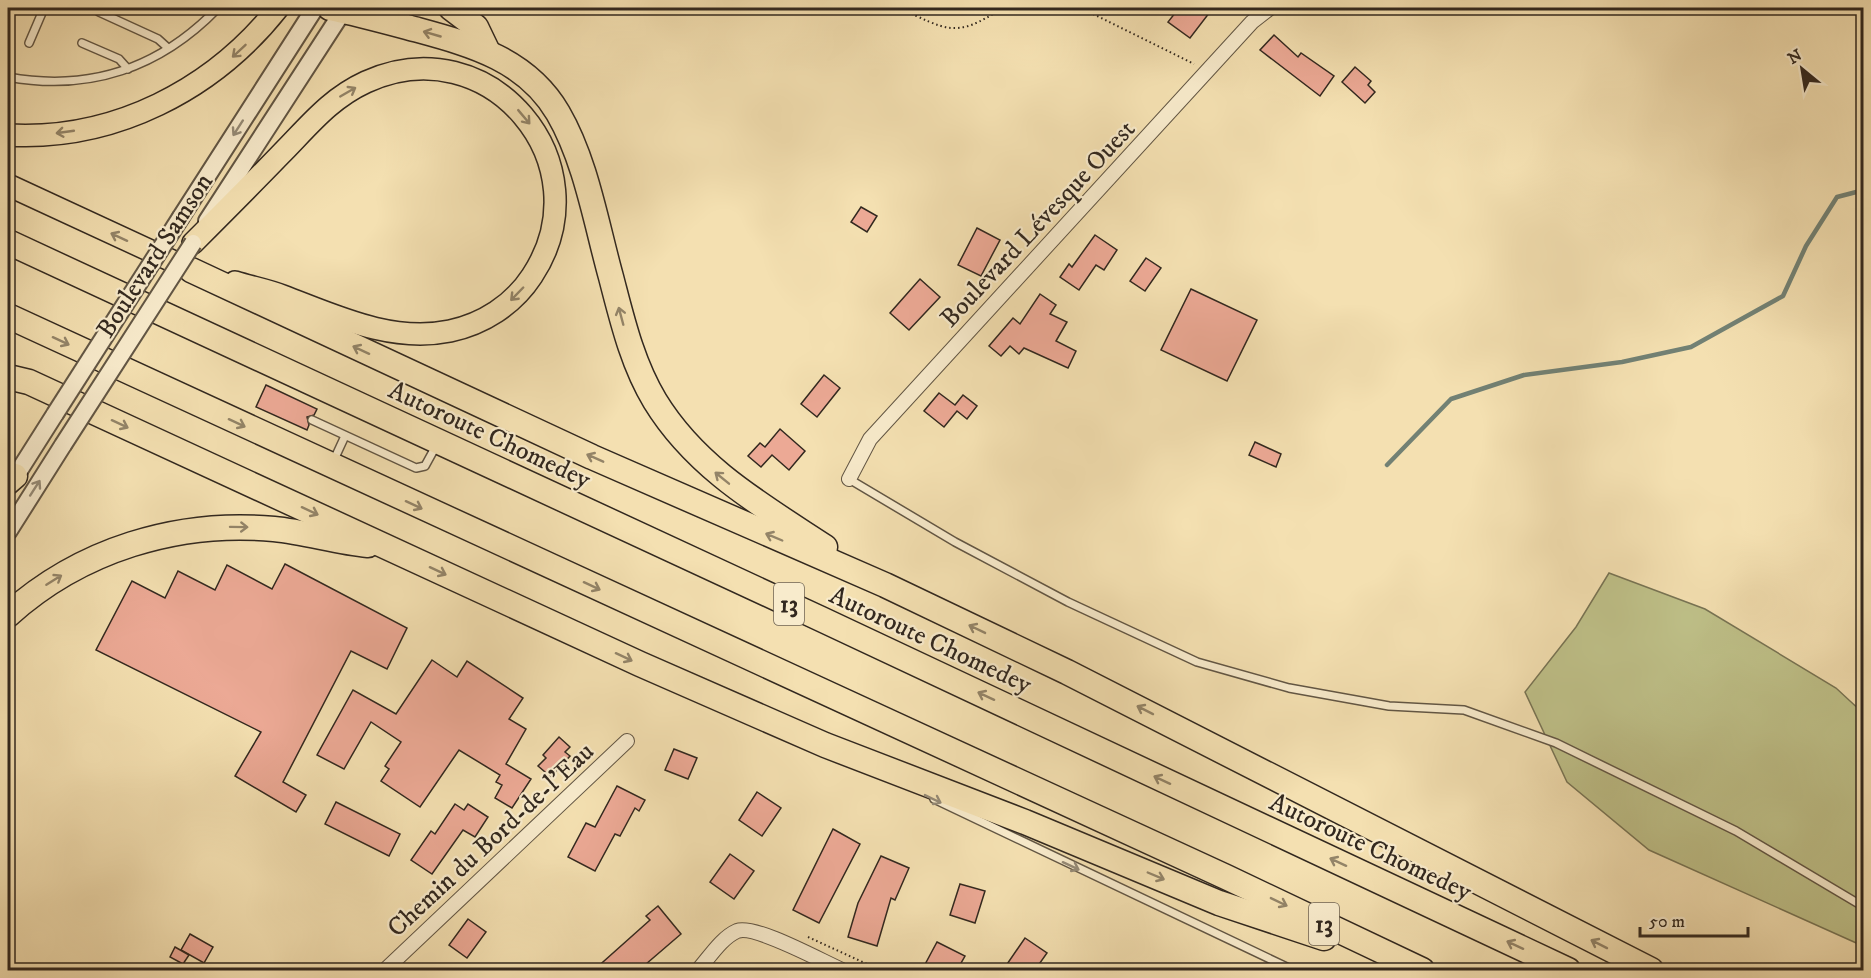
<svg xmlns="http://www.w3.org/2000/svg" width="1871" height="978" font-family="'IM FELL DW Pica',serif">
<rect width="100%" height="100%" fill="#f4e0b1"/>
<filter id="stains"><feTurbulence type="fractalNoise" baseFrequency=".00333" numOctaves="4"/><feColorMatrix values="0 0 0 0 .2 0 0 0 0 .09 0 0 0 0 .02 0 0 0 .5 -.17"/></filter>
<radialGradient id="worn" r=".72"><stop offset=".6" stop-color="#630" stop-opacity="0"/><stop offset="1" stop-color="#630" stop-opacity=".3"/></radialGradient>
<polygon fill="#bfc189" stroke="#787454" stroke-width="1.5" points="1609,573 1705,609 1836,688 1863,713 1863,946 1649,850 1567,782 1525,692 1576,627"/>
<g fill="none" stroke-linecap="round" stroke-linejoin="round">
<polyline stroke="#728174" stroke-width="4.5" points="1387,465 1451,399 1524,375 1622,362 1691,347 1783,296 1806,246 1837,197 1864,190"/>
</g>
<g fill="#eca995" stroke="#32281f" stroke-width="1.5">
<polygon points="1179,8 1213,8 1190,38 1168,22"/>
<polygon points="1274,35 1298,57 1301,53 1334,76 1320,96 1260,50"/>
<polygon points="1355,67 1371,81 1368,85 1375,92 1365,103 1342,82"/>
<polygon points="861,207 877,216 867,232 851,222"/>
<polygon points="977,228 1000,240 981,276 958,265"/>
<polygon points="1095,235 1117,250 1104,270 1096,265 1079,290 1060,277 1069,264 1072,267"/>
<polygon points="1146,258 1161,268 1145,291 1130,281"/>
<polygon points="920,279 940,297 909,330 890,313"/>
<polygon points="1191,289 1257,320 1227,381 1161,350"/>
<polygon points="1040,294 1056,305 1050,314 1067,322 1056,341 1076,351 1068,368 1024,348 1019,354 1010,346 1001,356 989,346 1013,318 1020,324"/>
<polygon points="824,375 840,388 817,417 801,404"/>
<polygon points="266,385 317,409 314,415 307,417 309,425 307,430 256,407"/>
<polygon points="939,393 955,405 963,395 977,406 967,419 957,411 944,427 924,411"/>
<polygon points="780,429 805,451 789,470 772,455 761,467 748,456 760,443 765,447"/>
<polygon points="1255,442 1281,454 1276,467 1249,455"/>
<polygon points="285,564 407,628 387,669 351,651 283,782 306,795 296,812 235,776 261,732 96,650 132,581 165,598 178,571 215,590 227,565 272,589"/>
<polygon points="432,660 457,677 467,661 523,698 509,719 526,729 506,764 531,779 512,808 495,798 502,785 496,782 500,775 459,750 420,807 381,781 389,769 385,766 401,742 371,722 344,769 317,755 353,690 396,714"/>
<polygon points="559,737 570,747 565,752 570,756 551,777 538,766 546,758 543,755"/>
<polygon points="674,749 697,758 688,779 665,770"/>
<polygon points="617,786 645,800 639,811 635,808 620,836 615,834 595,871 568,857 586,823 595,827"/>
<polygon points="757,792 781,808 762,836 739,820"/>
<polygon points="336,802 400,834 389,856 325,824"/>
<polygon points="455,804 464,810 468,804 488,817 475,837 463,830 432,874 411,860 431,831 435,834"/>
<polygon points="833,829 860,844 819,923 793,910"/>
<polygon points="730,854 754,871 734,899 710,882"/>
<polygon points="881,856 909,868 895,900 891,898 877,946 848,937 858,903"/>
<polygon points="960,884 985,891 975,923 950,915"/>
<polygon points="658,906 681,934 639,970 594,970 650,920 646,916"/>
<polygon points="468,919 486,932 467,958 449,945"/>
<polygon points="190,934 213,947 204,963 181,950"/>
<polygon points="1025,938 1047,953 1035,970 1003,970"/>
<polygon points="937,942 965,956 957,970 922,970"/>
<polygon points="175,947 189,955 183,964 170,957"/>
</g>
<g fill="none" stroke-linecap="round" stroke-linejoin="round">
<defs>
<g id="service">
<polyline points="99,12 158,39 168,48"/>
<polyline points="29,43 44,8"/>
<polyline points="82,43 119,59 128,69"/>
<path d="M 8,77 C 89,92 160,68 218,8"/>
<polyline points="312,420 416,468 425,466 436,446"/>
<polyline points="333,462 345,436"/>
<polyline points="849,479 955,542 1068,602 1197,662 1289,688 1389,706 1464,710 1556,743 1736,831 1864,907"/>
<polyline points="934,799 1293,970"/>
</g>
<g id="minor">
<polyline points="849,479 870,439 1252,22 1270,8"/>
<polyline points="385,970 627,741"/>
<path d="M 698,970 C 709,958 721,938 737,931 C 755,924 823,962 842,970"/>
</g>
<g id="tertiary">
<polyline points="181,217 315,8"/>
<polyline points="207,221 345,8"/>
<polyline points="10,485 55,414"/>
<polyline points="8,532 63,445"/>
</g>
<g id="primary">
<path d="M 8,135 C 114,141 213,90 278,8"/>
<polyline points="8,185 196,272"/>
<path d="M 193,243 C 222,214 251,185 280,155 C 308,127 329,99 366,82 C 489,25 606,164 532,276 C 513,305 483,324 450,331 C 391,343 336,316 283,296 C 268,290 251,287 235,282"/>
</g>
<g id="motorway">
<path d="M 330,8 C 359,14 388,22 418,30 C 473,45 527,60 558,113 C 586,161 596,223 611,277 C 622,319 632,363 655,401 C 696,468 761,505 825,547"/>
<polyline points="451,8 476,27 488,52"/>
<polyline points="8,242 821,619 1568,970"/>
<polyline points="191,270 592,457 885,585 1067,672 1651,970"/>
<polyline points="8,316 1226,877 1422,970"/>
<polyline points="8,377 29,382 640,664 825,745 1025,822 1219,903 1324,938"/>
<polyline points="8,482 15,476"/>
<path d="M 8,615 C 80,550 177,520 274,529 C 306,532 336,542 368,545"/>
</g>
</defs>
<use href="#service" stroke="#625644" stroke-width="10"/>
<use href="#minor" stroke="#625644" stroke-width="16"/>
<use href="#tertiary" stroke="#625644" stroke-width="20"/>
<use href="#primary" stroke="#32281f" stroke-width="24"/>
<use href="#motorway" stroke="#32281f" stroke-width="27"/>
<g stroke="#32281f" stroke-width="2" stroke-dasharray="1.5 3" stroke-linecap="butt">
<path d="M 899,8 C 946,29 955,40 1002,8"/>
<polyline points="1081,8 1194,64"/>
<polyline points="808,937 880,970"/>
</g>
<use href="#service" stroke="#f8ebcc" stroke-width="7"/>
<use href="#minor" stroke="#f8ebcc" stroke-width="14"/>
<use href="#tertiary" stroke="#f8ebcc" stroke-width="16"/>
<use href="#primary" stroke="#f4e0b1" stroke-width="21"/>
<use href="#motorway" stroke="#f4e0b1" stroke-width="24"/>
<defs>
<g id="tertiary-bridge">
<polyline points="55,414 181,217"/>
<polyline points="63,445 193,243"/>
</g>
</defs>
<use href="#tertiary-bridge" stroke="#625644" stroke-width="20" stroke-linecap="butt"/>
<use href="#tertiary-bridge" stroke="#f8ebcc" stroke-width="16"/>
</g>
<defs><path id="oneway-shaft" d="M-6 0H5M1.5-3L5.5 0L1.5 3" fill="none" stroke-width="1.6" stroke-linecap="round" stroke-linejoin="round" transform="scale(1.5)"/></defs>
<g stroke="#938468">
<use href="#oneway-shaft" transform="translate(432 34) rotate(-164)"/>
<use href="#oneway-shaft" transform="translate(239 51) rotate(137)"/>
<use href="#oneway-shaft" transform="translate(348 92) rotate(-30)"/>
<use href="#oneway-shaft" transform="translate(524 117) rotate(50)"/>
<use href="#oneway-shaft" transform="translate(65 132) rotate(172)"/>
<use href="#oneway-shaft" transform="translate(119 237) rotate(-155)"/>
<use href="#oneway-shaft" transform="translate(517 294) rotate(134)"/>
<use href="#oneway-shaft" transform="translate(621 316) rotate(-105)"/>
<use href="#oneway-shaft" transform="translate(61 341) rotate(25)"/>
<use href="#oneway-shaft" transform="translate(361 350) rotate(-155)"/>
<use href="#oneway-shaft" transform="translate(237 423) rotate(25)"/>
<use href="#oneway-shaft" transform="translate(120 424) rotate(25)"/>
<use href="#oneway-shaft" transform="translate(595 458) rotate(-156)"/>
<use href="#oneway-shaft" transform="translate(722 478) rotate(-141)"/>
<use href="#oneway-shaft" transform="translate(414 505) rotate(25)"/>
<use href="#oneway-shaft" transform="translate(310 511) rotate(25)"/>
<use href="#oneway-shaft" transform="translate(239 527) rotate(1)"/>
<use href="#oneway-shaft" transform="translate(774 537) rotate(-157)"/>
<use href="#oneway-shaft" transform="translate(438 571) rotate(25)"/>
<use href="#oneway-shaft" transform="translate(54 580) rotate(-32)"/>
<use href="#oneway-shaft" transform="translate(592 586) rotate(25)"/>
<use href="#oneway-shaft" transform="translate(977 629) rotate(-154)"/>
<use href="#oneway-shaft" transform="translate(624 657) rotate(25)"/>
<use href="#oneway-shaft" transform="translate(986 696) rotate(-155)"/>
<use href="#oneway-shaft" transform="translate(1145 710) rotate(-153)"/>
<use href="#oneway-shaft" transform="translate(1162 780) rotate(-155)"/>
<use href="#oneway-shaft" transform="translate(1338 862) rotate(-155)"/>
<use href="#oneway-shaft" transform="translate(1156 876) rotate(23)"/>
<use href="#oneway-shaft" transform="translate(1279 902) rotate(26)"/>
<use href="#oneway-shaft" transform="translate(1599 944) rotate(-153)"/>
<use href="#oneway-shaft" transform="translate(1515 945) rotate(-155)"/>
</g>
<g stroke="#958a76">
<use href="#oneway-shaft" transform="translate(238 128) rotate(123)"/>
<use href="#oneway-shaft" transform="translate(35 488) rotate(-57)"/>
<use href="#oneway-shaft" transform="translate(933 799) rotate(26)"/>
<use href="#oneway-shaft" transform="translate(1071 866) rotate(25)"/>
</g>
<g text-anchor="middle" stroke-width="4.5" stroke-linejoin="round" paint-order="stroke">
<g fill="#f8ebcc" stroke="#6d6253" stroke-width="1.5">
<rect x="774" y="583" width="30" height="42" rx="4.5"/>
<rect x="1309" y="903" width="30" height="42" rx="4.5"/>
</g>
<g font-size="24" font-weight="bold" fill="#32281f">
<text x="789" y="612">13</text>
<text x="1324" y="932">13</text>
</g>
<g font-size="26" fill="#32281f" stroke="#f8ebcc">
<text transform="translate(1037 223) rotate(-47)" y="9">Boulevard Lévesque Ouest</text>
<text transform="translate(154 255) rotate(-57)" y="9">Boulevard Samson</text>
<text transform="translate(490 434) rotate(25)" y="9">Autoroute Chomedey</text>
<text transform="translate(931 639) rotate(25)" y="9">Autoroute Chomedey</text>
<text transform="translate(490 839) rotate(-43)" y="9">Chemin du Bord-de-l'Eau</text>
<text transform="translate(1371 846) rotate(25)" y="9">Autoroute Chomedey</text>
</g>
</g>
<rect width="1871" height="978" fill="none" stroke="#f4e0b1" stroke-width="30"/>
<rect x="9" y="9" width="1853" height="960" fill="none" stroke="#32281f" stroke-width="3"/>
<rect x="15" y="15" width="1841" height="948" fill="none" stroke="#32281f" stroke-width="1.5"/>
<g transform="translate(1802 69) rotate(330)" stroke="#f8ebcc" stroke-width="4.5" paint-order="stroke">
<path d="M0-4.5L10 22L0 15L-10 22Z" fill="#32281f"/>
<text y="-9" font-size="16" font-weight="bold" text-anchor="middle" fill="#32281f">N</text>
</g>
<path d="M1640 927v9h108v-9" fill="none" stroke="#32281f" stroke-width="3"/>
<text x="1649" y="927" font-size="18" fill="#32281f" stroke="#f8ebcc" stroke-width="4.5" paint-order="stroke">50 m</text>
<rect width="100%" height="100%" filter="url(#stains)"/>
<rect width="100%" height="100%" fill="url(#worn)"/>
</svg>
